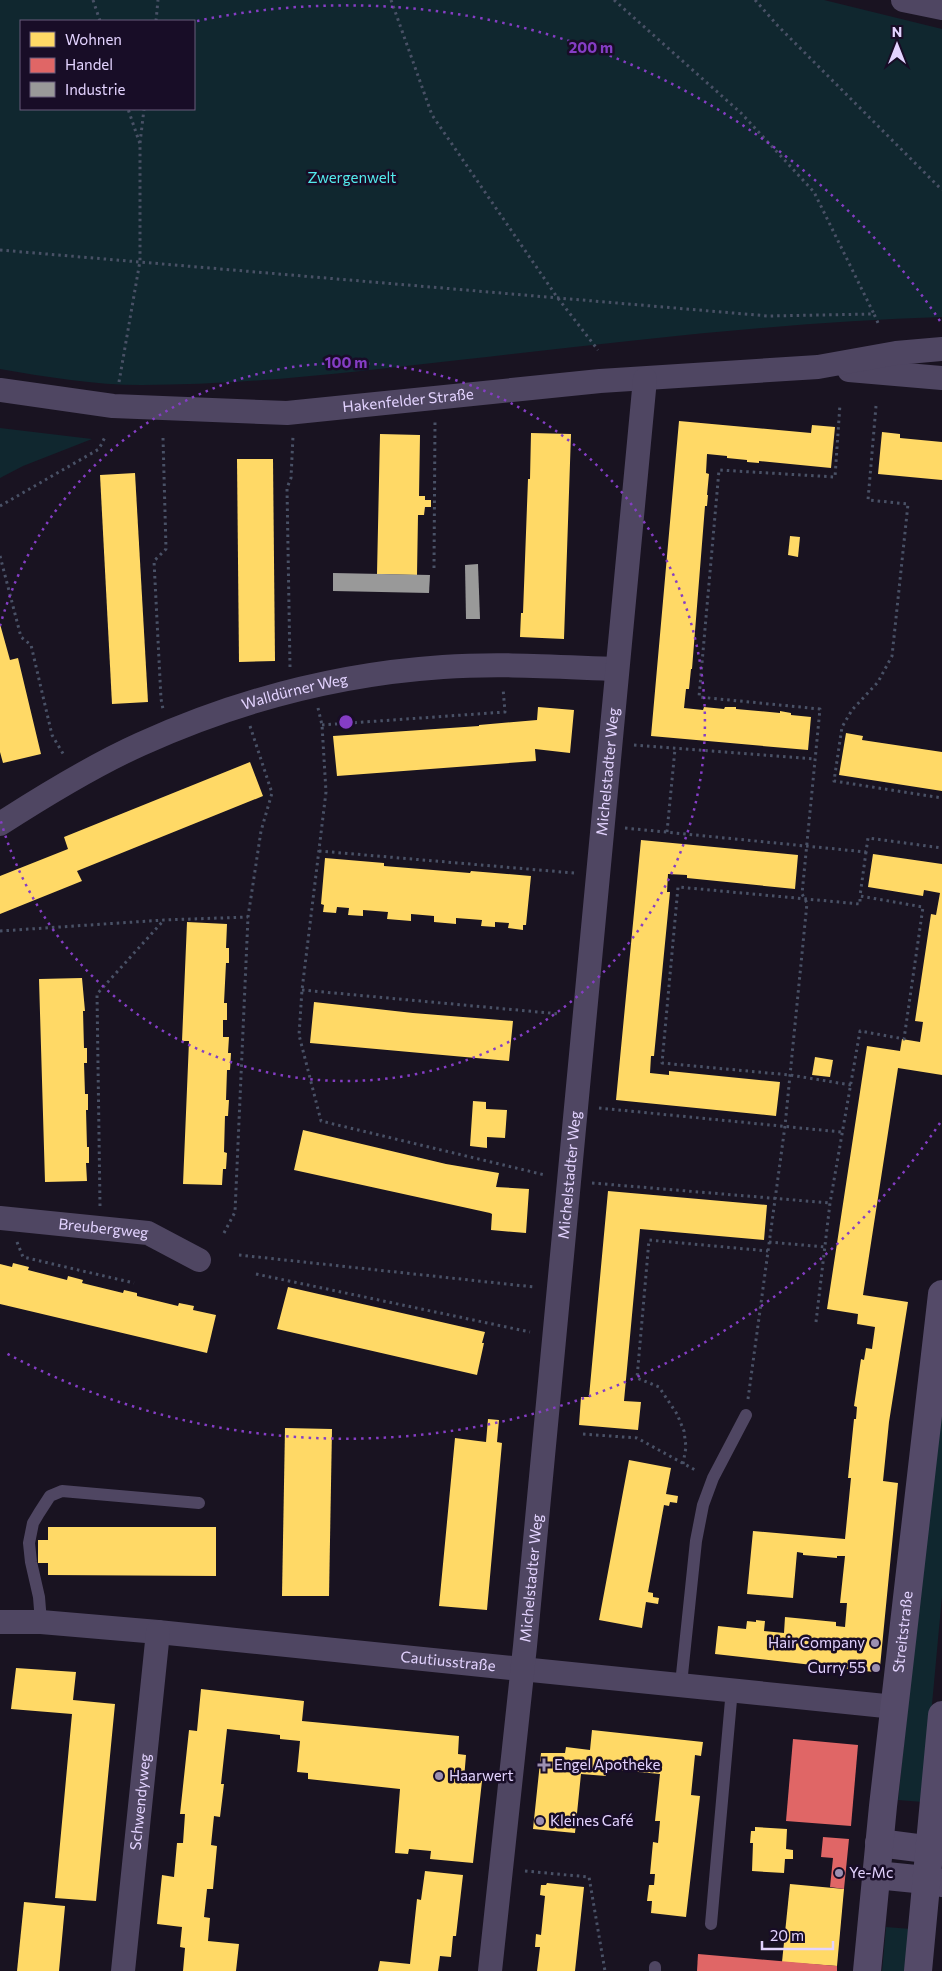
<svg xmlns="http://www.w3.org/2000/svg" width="942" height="1971" font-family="Commissioner,sans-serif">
<rect width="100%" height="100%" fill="#191321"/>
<g fill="#10272f" fill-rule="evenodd">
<path d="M 0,0 L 824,0 L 942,29 L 942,317 C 784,322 626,341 468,359 C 360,371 251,385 142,385 C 94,385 47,377 0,369 ZM 21,21 L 194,21 L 194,109 L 21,109 Z"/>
<polygon points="0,428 92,439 23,466 0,478"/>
<polygon points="942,1383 942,1596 923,1802 898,1800"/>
<polygon points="886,1927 911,1929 907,1971 882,1971"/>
</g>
<g fill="#ffd966">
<polygon points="679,421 811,433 812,425 835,427 831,468 759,461 759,463 747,462 747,460 727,458 727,456 707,454 706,473 709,474 707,495 708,495 707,506 705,506 692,669 691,669 689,689 686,689 684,708 703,710 704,707 724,709 725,707 736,707 736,709 780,713 780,711 791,713 791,715 811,717 808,750 651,736"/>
<polygon points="882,432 900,434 900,438 942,442 942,480 878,474"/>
<polygon points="531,433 571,434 564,639 520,637 521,613 523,613 528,479 530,479"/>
<polygon points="380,434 420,435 419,496 425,496 425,500 431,500 431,507 425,507 424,515 418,515 417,575 377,574"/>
<polygon points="237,459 273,459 275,661 239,662"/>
<polygon points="135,473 148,702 112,704 100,475"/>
<polygon points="790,536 800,537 798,557 788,555"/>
<polygon points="0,624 10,660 18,658 41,754 3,763 0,752"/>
<polygon points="538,707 574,710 570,753 535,749 536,761 337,776 333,736 479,726 479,725 537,720"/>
<polygon points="846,733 863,736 862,740 942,752 942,791 839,775"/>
<polygon points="250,762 263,796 77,871 82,881 0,914 0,876 68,849 64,837"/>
<polygon points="641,840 798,855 795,889 687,878 687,875 668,874 667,892 670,892 654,1056 651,1056 650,1073 669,1075 669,1071 780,1082 776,1116 616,1100"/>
<polygon points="873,854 942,864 942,1075 898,1068 863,1295 908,1302 889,1422 883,1481 898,1483 880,1667 874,1672 715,1654 718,1626 746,1629 747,1621 756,1622 756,1620 765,1621 764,1631 784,1633 785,1617 836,1622 836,1626 845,1627 847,1603 840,1603 845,1556 837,1556 837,1558 803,1555 803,1553 797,1552 793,1598 747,1594 753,1531 845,1539 851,1478 848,1478 854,1419 856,1419 857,1407 854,1406 861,1359 864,1360 866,1348 872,1349 875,1327 857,1324 858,1314 827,1309 867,1046 900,1051 902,1039 920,1042 923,1022 915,1021 931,914 936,915 940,893 924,890 923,896 868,887"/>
<polygon points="325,858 384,863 384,866 470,873 471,871 531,876 526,925 523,925 523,930 508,928 509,923 495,922 495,927 481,926 482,920 456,918 456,924 434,922 434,916 411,914 411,921 387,919 388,912 363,910 363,916 348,915 349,908 337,907 336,913 323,912 324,905 321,904"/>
<polygon points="187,922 227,924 226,948 229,948 229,963 226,963 224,1003 227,1003 227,1020 223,1020 223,1037 229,1037 228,1053 231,1053 230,1070 227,1070 226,1100 229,1100 228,1116 225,1116 224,1152 227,1153 226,1169 223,1169 222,1185 183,1184 189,1041 182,1041"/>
<polygon points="82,978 85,1011 83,1011 84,1048 87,1048 87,1063 84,1063 85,1094 88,1094 88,1110 86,1110 87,1147 89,1147 89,1163 86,1163 87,1181 45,1182 39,979"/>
<polygon points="314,1002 413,1013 513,1021 509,1061 310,1043"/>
<polygon points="815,1057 833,1060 830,1077 812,1075"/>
<polygon points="473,1101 486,1102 486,1109 507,1110 505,1138 487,1137 487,1148 470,1146"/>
<polygon points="303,1130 446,1164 499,1173 496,1187 529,1189 526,1233 491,1230 492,1214 490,1213 294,1170"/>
<polygon points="608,1191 767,1205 764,1240 640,1229 624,1401 641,1402 638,1430 579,1425 581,1397 589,1397"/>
<polygon points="13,1263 29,1267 28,1270 67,1280 68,1276 83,1280 82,1283 123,1293 124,1290 137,1293 137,1296 178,1306 179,1303 194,1306 193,1310 216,1315 207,1353 0,1304 0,1264 12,1267"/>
<polygon points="288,1287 485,1332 482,1343 484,1343 477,1375 277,1329"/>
<polygon points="488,1419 499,1420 497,1442 502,1443 487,1610 439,1606 455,1438 486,1442"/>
<polygon points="285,1428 332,1429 329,1596 282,1596"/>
<polygon points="629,1460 671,1468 666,1494 678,1496 677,1503 670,1502 669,1506 664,1505 648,1592 653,1593 653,1597 659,1598 658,1604 646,1602 642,1628 599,1620"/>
<polygon points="48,1527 216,1527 216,1576 48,1575 48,1563 38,1563 38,1540 48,1540"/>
<polygon points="16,1668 76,1672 73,1700 115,1704 96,1901 55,1898 72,1714 11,1709"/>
<polygon points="201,1689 304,1701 302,1721 459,1736 458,1754 466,1755 464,1779 482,1781 473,1863 430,1859 431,1851 409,1849 408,1854 395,1853 400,1789 308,1779 308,1773 297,1772 300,1741 280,1739 280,1735 227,1729 221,1784 224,1784 220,1817 214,1816 211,1845 217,1846 213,1889 207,1889 204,1917 210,1918 208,1941 239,1944 236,1971 183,1971 185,1948 180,1947 182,1927 157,1924 162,1875 174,1877 177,1843 183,1843 185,1814 180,1814 189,1730 197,1731"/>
<polygon points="592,1730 703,1742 701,1756 695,1755 691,1795 700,1796 686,1917 651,1913 652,1901 647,1901 649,1885 654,1885 655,1874 650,1874 653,1842 658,1843 660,1821 655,1821 660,1774 606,1769 606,1776 581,1774 575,1833 533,1829 541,1753 565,1753 566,1747 590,1750"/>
<polygon points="755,1827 787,1829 786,1849 793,1850 793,1859 785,1859 784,1873 752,1871 753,1843 750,1843 751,1831 755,1831"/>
<polygon points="425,1871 463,1875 456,1936 453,1936 451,1957 440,1956 438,1971 378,1971 380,1961 410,1964 417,1899 421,1900"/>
<polygon points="547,1883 584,1887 575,1971 537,1971 540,1947 535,1947 536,1934 541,1935 545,1896 540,1895 541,1885 546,1885"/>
<polygon points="790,1884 844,1889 837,1966 782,1962"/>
<polygon points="24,1902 65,1906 59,1971 17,1971"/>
</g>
<g fill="#e06666">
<polygon points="793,1739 858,1745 851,1826 786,1821"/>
<polygon points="823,1837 849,1839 844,1889 830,1887 833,1858 821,1857"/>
<polygon points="698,1954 837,1966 837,1971 697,1971"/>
</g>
<g fill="#999">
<polygon points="478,564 480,619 466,619 465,565"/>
<polygon points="333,573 430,575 429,593 333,591"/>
</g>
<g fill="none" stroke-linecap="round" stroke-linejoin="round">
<g stroke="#495166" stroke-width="3" stroke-dasharray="2.5 4" stroke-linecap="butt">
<polyline points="93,0 100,21"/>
<polyline points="391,0 432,115 557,297 598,350"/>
<polyline points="614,0 741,113 814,192 874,314"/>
<polyline points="755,0 778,26 942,190"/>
<polyline points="156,21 158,0"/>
<polyline points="140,143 144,109"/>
<polyline points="0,250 768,316 874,314 879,325"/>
<polyline points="119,382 140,261 140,144 128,109"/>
<polyline points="876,406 868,500 908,504 892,656 878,682 852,710 842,727 834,781 942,798"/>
<polyline points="163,438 166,549 154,561 161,699 163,709"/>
<polyline points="0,506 99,449 106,435"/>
<polyline points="0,556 21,637 31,645 52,735 65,757"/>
<polyline points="434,568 435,422"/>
<polyline points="290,667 287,488 291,478 293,436"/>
<polyline points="318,708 322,725 326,792 302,990 299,1035 321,1121 545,1175"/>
<polyline points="322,725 505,712 503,688"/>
<polyline points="634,745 815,759"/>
<polyline points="625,828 866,852 868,838 942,848"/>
<polyline points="667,832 675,749"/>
<polyline points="319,851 574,873"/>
<polyline points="0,931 164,920 248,917"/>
<polyline points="302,990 560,1014"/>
<polyline points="851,1085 790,1075 662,1063 678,887 860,904 860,896"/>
<polyline points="599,1108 841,1132"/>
<polyline points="592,1183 830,1203"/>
<polyline points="100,1206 97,994 164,920"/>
<polyline points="224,1233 235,1212 248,917 261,831 272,793 250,726"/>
<polyline points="17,1242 23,1257 134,1283"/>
<polyline points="769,1242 825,1247"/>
<polyline points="239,1255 534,1287"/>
<polyline points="256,1274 530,1332"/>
<polyline points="816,1322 830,1203 860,1031 904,1039 923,907 860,896 866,852"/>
<polyline points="748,1399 785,1126 807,903 802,894 820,709 699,697 719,470 835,477 840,404"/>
<polyline points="583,1434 637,1438 697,1471"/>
<polyline points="683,1464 686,1447 684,1431 677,1414 659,1387 637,1378 649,1240 768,1251"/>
<polyline points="525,1871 589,1877 605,1971"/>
</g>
<g stroke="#4f4662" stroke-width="12">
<polyline points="41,1622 39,1597 31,1562 29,1543 33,1523 39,1513 50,1496 62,1491 199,1503"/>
<polyline points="681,1684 696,1541 703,1505 713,1478 746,1415"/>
<polyline points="711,1924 732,1689"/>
<polyline points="655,1971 655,1967"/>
</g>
<g stroke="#4f4662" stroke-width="24">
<polyline points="903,0 942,8"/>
<polyline points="849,370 942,378"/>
<path id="s1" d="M 0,390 L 113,406 L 287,413 L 600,381 L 818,367 L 896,353 L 942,349"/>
<path id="s2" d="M 0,824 C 45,795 92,766 141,744 C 236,701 339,674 443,667 C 501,663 559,667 617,669"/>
<path id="s3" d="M 0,1218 L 148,1233 L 199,1260"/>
<path id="s4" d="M 0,1622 L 41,1622 L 158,1632 L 895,1707"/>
<path id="s5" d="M 123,1971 L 158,1632"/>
<path id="s6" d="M 490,1971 L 525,1646 L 645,379"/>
</g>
<g stroke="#544a68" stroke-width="28">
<polyline points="879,1843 942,1851"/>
<polyline points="876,1875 926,1880 942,1883"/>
<path id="s7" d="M 867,1971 L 883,1806 L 942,1294"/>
<polyline points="918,1971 942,1715"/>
</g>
</g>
<g fill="none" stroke="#853dc5" stroke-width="2.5" stroke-dasharray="2.5 5">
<path d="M0 626A359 359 0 1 1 0 818"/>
<path d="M940 1123A717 717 0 0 1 4 1352M197 21A717 717 0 0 1 940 321"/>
</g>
<g fill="#9c90b1" stroke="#180d27" stroke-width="2">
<circle cx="875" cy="1643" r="5"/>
<circle cx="876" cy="1668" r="5"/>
<path d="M541.5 1757.5h5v5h5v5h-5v5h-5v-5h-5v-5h5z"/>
<circle cx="439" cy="1776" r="5"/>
<circle cx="540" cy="1821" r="5"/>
<circle cx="839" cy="1873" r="5"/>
</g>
<g text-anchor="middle" stroke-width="5" stroke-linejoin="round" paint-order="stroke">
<g font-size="15" fill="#53eaeb" stroke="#180d27">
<text x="352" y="183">Zwergenwelt</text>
</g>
<g font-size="15" fill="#e3d3ff" stroke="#180d27">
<text dy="5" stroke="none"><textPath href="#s1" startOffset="410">Hakenfelder Straße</textPath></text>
<text dy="5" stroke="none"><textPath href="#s2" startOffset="325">Walldürner Weg</textPath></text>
<text dy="5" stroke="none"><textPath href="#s6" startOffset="1205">Michelstadter Weg</textPath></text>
<text dy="5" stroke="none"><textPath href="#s6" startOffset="800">Michelstadter Weg</textPath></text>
<text dy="5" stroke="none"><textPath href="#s3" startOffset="104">Breubergweg</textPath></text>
<text dy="5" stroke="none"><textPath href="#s6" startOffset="395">Michelstadter Weg</textPath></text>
<text dy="5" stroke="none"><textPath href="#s7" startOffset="341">Streitstraße</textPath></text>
<text dy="5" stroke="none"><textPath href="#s4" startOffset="450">Cautiusstraße</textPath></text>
<text dy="5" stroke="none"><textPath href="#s5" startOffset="170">Schwendyweg</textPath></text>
</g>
<g font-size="15" fill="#e3d3ff" stroke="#180d27" text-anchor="start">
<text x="865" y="1648" text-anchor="end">Hair Company</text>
<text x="866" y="1673" text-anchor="end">Curry 55</text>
<text x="554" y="1770">Engel Apotheke</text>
<text x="449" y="1781">Haarwert</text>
<text x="550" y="1826">Kleines Café</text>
<text x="849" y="1878">Ye-Mc</text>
</g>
</g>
<circle cx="346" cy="722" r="8" fill="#853dc5" stroke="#180d27" stroke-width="2.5"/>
<g font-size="15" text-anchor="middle" font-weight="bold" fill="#853dc5" stroke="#180d27" stroke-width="5" stroke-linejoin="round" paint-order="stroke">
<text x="591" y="53">200 m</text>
<text x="346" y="368">100 m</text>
</g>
<rect x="20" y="20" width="175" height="90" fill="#180d27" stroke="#695c7d"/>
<rect x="30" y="32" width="25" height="15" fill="#ffd966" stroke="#695c7d"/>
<text x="65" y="45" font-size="15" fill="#e3d3ff">Wohnen</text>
<rect x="30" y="58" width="25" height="15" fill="#e06666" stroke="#695c7d"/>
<text x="65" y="70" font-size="15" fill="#e3d3ff">Handel</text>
<rect x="30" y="82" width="25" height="15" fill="#999999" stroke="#695c7d"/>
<text x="65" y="95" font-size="15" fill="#e3d3ff">Industrie</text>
<g transform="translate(897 45)" stroke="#180d27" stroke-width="4" paint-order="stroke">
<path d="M0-4L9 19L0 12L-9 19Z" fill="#e3d3ff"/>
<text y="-8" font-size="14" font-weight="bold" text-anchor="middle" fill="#e3d3ff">N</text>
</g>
<path d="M762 1941v8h71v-8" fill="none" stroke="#e3d3ff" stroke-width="2.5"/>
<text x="770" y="1941" font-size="15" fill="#e3d3ff" stroke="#180d27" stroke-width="4" paint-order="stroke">20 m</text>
</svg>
